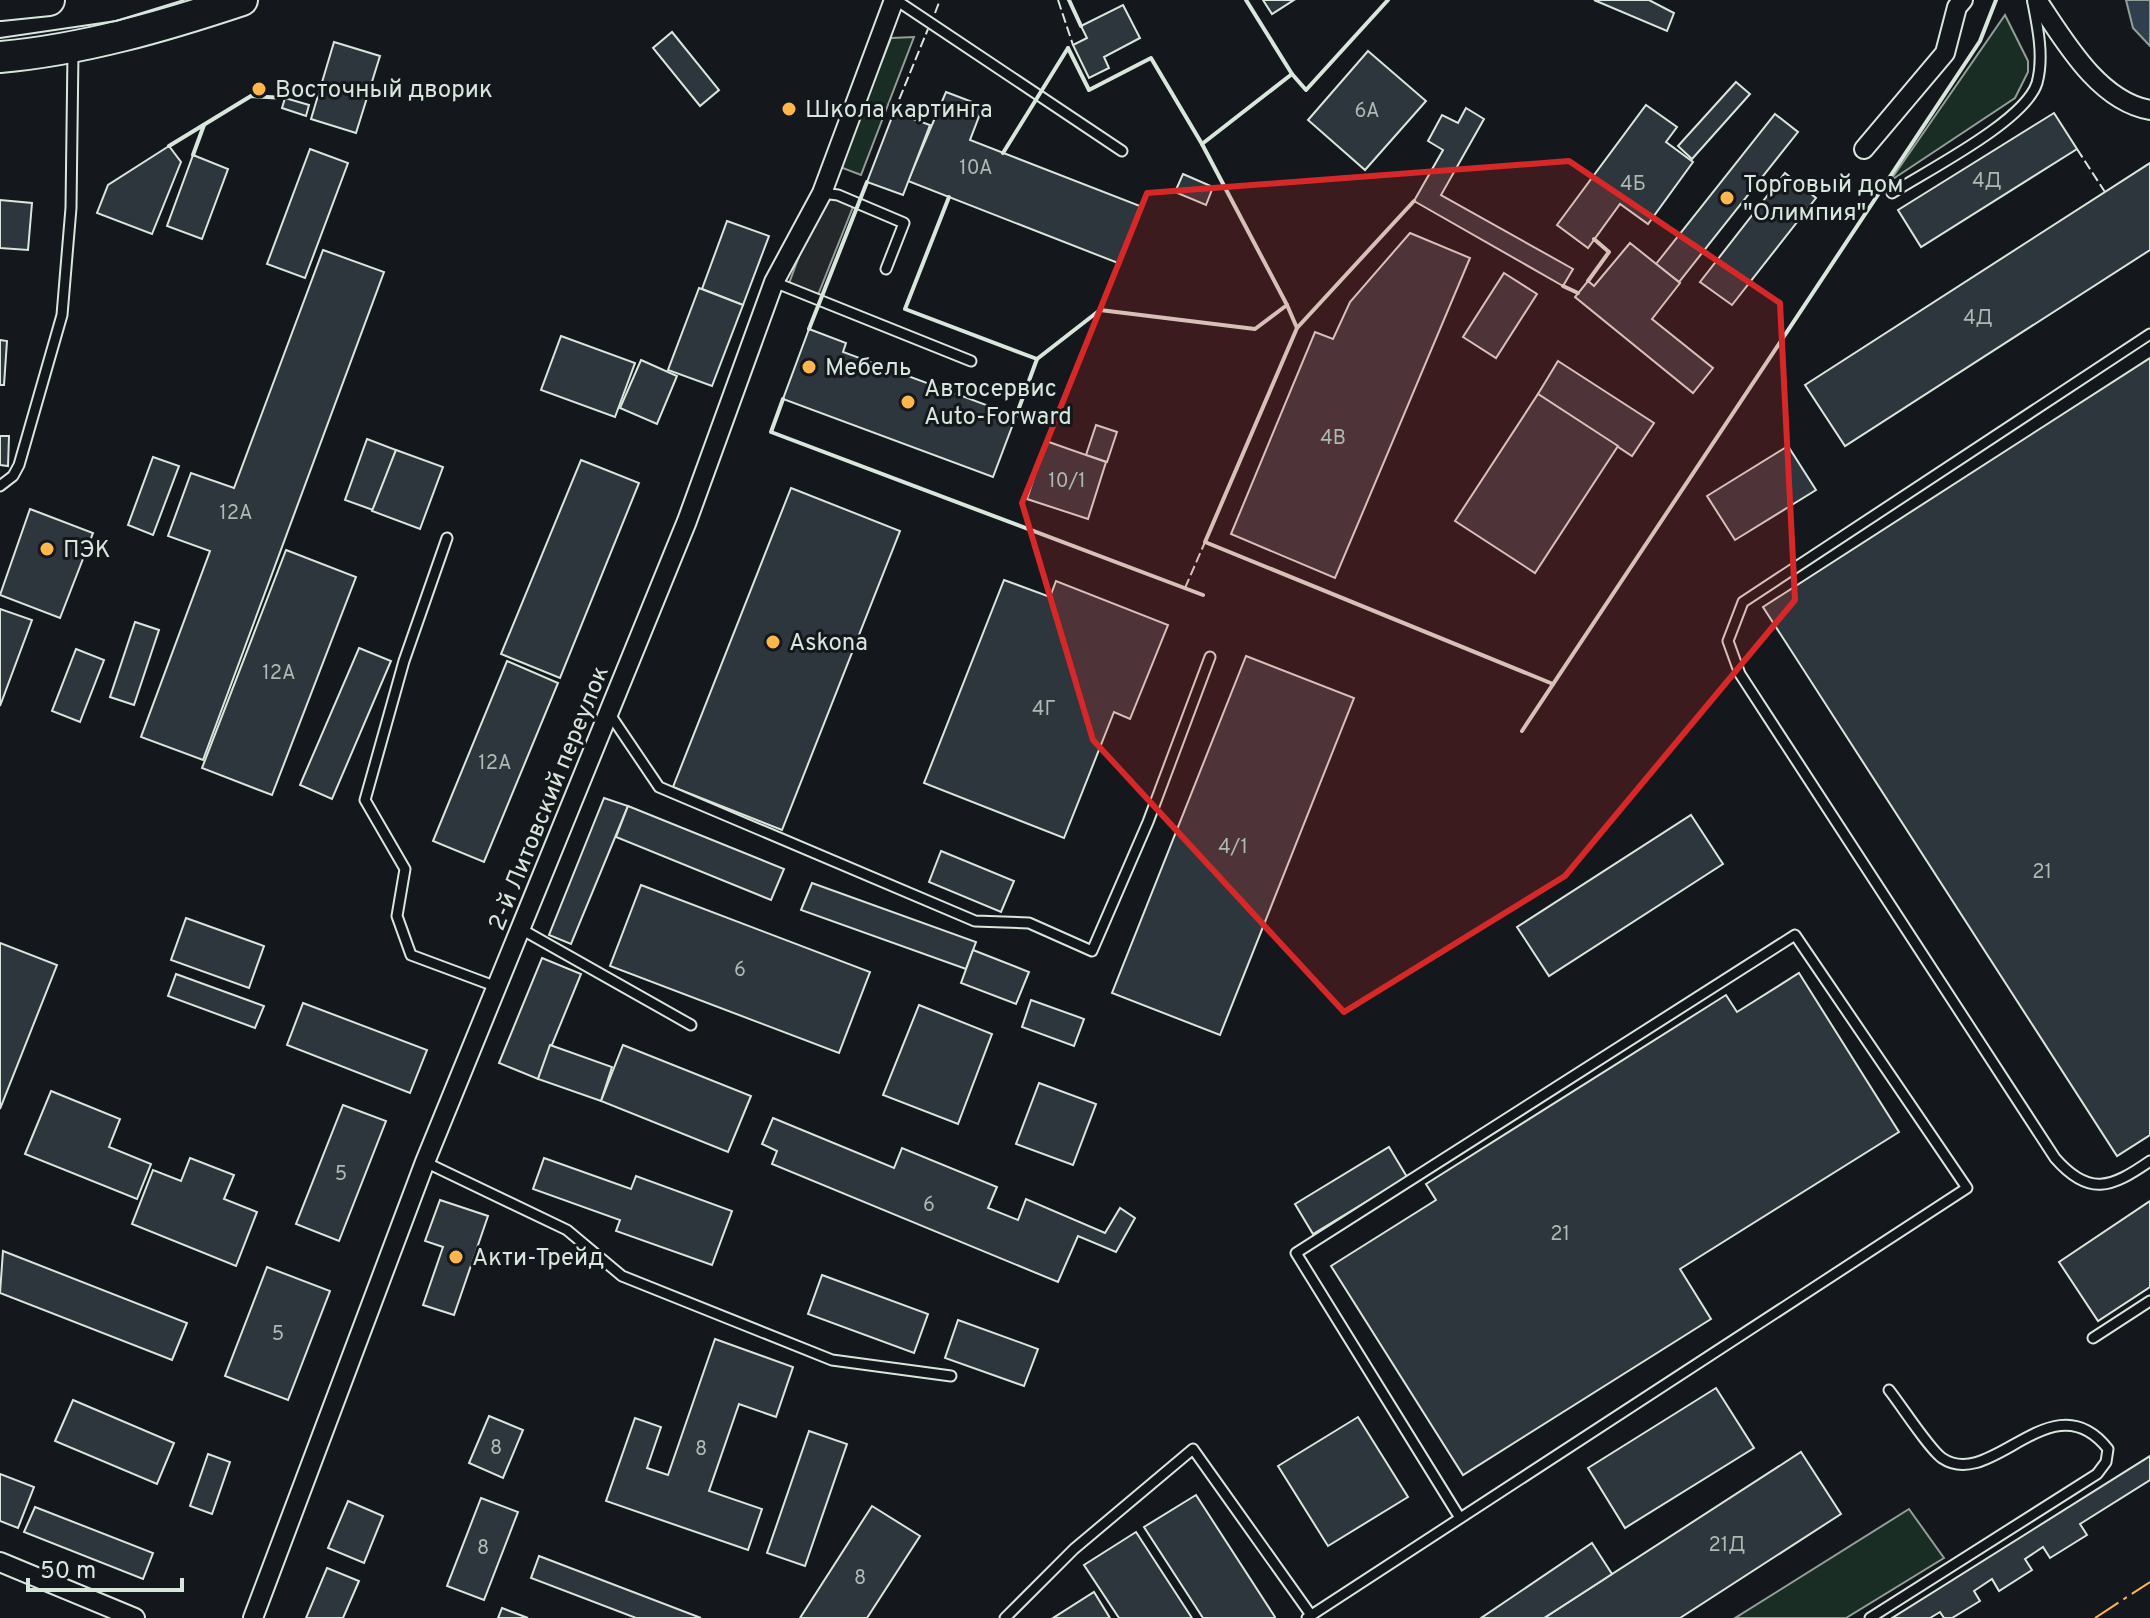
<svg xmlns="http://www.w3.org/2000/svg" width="2150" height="1618" font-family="Overpass,sans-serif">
<rect width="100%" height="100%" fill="#14181c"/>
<g fill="#1a2d24" stroke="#939e99" stroke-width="2">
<polygon points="2005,15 2028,61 2028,72 2015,98 1890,181"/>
<polygon points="914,37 861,175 840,167 891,38"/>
<polygon points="1909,1509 1944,1558 1846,1618 1735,1618"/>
</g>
<polygon fill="#24282b" stroke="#939e99" stroke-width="2" points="822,193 855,202 816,300 787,289"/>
<polygon fill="#2f3f4d" stroke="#939e99" stroke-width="2" points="2126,0 2150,0 2150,46 2133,28"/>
<g fill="#2c363c" stroke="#d8e6dc" stroke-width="2">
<polygon points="1263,0 1294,0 1272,14"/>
<polygon points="1594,0 1649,0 1674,13 1667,31"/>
<polygon points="1123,5 1140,38 1104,57 1109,68 1089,78 1073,45 1087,38 1081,26"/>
<polygon points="672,32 719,90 700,106 653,48"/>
<polygon points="334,42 380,56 356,133 311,119"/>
<polygon points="1368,51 1426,101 1365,170 1308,120"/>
<polygon points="1736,82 1750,94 1692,159 1678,146"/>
<polygon points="946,92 983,106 970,140 1140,206 1118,263 908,181"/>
<polygon points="285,98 309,105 306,116 282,108"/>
<polygon points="1646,105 1677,127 1666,142 1693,162 1648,224 1620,204 1588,248 1557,225"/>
<polygon points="1466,108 1484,119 1441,195 1573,269 1563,286 1414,201 1443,150 1428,141 1442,115 1458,123"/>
<polygon points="894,112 930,125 903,195 867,182"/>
<polygon points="2054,113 2077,149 1921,247 1898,210"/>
<polygon points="1775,114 1798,132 1679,282 1656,264"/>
<polygon points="169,146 181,162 152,234 97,213 108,185"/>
<polygon points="310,149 348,163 305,278 267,264"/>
<polygon points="193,155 228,169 202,239 167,226"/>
<polygon points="2150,163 2150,250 1845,446 1805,385"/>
<polygon points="1785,173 1816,198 1732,305 1700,282"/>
<polygon points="1183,174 1213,187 1206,205 1175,192"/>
<polygon points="0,200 32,203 28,250 0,248"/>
<polygon points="727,221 769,236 743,305 702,289"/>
<polygon points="1410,233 1470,258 1335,578 1231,534 1315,332 1333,339 1350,302"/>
<polygon points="1630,243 1680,283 1652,319 1713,368 1693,393 1575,297 1588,281 1594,286"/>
<polygon points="323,250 384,272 203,760 141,737 210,551 168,536 191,473 234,488"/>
<polygon points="1504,273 1537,294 1496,358 1463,337"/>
<polygon points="699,288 743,305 712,386 668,370"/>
<polygon points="809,329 846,343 843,352 1016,416 993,477 783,399"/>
<polygon points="561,336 635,363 615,417 541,390"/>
<polygon points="0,340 7,341 4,385 0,385"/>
<polygon points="2150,358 2150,1135 2117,1156 1763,607"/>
<polygon points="641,360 677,376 657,424 620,408"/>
<polygon points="1558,361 1654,423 1632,456 1538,394"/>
<polygon points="1538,394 1618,446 1535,573 1455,521"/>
<polygon points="1096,425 1117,432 1107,462 1086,455"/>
<polygon points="0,436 9,436 8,466 0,465"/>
<polygon points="367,439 396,450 373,510 345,500"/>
<polygon points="1046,441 1106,462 1088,519 1027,499"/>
<polygon points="1788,446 1816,490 1735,540 1707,496"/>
<polygon points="396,450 443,467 420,529 372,511"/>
<polygon points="153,457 179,466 153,535 128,525"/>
<polygon points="581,460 639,483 560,678 501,654"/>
<polygon points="791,488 900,531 782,830 673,787"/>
<polygon points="30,509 93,533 60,618 0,595"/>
<polygon points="286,550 356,577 272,795 202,768"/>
<polygon points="1004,580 1050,597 1056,581 1168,625 1130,719 1114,712 1064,838 924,783"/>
<polygon points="0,609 32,620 0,706"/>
<polygon points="135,622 159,630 134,705 110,697"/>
<polygon points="359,648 391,661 332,799 300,785"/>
<polygon points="76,649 104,660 80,722 52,711"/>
<polygon points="1246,656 1354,698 1220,1035 1112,993"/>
<polygon points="507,661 558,683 484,862 433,841"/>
<polygon points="604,798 628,806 571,944 549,935"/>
<polygon points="628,806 784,869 771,900 616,837"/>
<polygon points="1691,815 1723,864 1549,976 1517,927"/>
<polygon points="941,851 1014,881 1001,912 929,882"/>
<polygon points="812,883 976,942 966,969 801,910"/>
<polygon points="641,885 870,972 839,1053 610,966"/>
<polygon points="186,918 264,946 249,988 171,960"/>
<polygon points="0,943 57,965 0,1109"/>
<polygon points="973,950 1029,972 1016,1004 961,983"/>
<polygon points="542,958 581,974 538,1079 499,1063"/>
<polygon points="1799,973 1899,1132 1680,1269 1711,1319 1463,1475 1331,1266 1436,1200 1426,1184 1726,995 1737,1012"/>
<polygon points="176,974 264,1006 255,1028 168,996"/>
<polygon points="1031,1000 1084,1019 1074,1046 1022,1027"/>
<polygon points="303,1003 427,1050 410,1093 287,1045"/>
<polygon points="919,1005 992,1034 958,1124 883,1095"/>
<polygon points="550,1045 612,1067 601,1101 538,1079"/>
<polygon points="623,1045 751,1096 728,1152 601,1101"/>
<polygon points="1039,1083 1096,1104 1073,1165 1016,1144"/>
<polygon points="51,1091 120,1119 109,1147 151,1164 137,1199 25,1154"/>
<polygon points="343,1105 386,1121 339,1241 296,1224"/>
<polygon points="773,1118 894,1168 902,1148 997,1187 988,1208 1018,1220 1026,1199 1105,1233 1120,1208 1135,1218 1116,1252 1078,1236 1058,1282 772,1164 777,1151 762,1144"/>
<polygon points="1389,1147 1407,1177 1313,1234 1295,1204"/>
<polygon points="190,1158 234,1175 224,1199 257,1212 236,1266 132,1224 153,1170 181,1181"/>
<polygon points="544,1158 631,1189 636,1176 732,1211 712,1265 616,1231 620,1220 533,1189"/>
<polygon points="440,1200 488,1216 454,1315 423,1305 443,1247 425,1241"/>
<polygon points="2150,1201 2150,1287 2098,1321 2059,1262"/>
<polygon points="3,1251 187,1323 172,1360 0,1293"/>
<polygon points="267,1267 330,1291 288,1400 225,1376"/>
<polygon points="822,1275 928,1314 914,1353 808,1314"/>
<polygon points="958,1320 1038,1349 1024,1386 945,1358"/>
<polygon points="715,1339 793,1367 776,1417 739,1404 709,1491 762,1509 748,1550 606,1501 635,1418 661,1427 647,1468 668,1475"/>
<polygon points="1716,1388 1754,1448 1625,1528 1588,1468"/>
<polygon points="73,1400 174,1443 157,1484 55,1441"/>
<polygon points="489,1416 523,1430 503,1478 469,1463"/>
<polygon points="1358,1417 1408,1497 1328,1546 1278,1466"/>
<polygon points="809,1431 847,1444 805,1566 767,1553"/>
<polygon points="1801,1452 1841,1514 1680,1618 1544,1618"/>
<polygon points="208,1454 230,1462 212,1514 190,1506"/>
<polygon points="2150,1456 2150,1480 2080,1524 2087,1535 2050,1558 2043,1547 2025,1559 2032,1570 1999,1591 1992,1579 1974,1591 1980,1601 1952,1618 1944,1618 1940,1612 1930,1618 1892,1618"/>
<polygon points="0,1474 34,1487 18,1528 0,1521"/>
<polygon points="1196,1495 1275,1617 1274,1618 1203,1618 1144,1527"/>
<polygon points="481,1498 518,1512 484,1600 447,1586"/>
<polygon points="348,1501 383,1516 364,1563 328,1548"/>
<polygon points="872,1506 920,1536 867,1618 800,1618"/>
<polygon points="35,1507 153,1553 143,1579 24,1532"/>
<polygon points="1136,1532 1192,1618 1119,1618 1084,1565"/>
<polygon points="1592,1543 1612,1574 1544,1618 1481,1618"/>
<polygon points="539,1556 701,1618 636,1618 531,1578"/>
<polygon points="327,1568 359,1581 343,1618 306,1618"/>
<polygon points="1094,1592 1110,1618 1053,1618"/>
<polygon points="502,1608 528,1618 498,1618"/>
</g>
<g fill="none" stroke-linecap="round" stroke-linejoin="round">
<defs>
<g id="service">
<polyline points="896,0 1122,151"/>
<polyline points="822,193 838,195 904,223 886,269"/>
<path d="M 1892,193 C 1928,170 2025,121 2037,83 C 2044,58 2038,28 2033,3"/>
<polyline points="774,282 971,361"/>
<path d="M 2150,334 L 1743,602 L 1728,641 L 1740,674 L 2055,1158 C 2089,1197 2111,1188 2150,1161"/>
<polyline points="0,486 13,476 19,465 62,315 71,208 73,52"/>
<polyline points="447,538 404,661 365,800 405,869 397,916 411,955 497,987"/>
<polyline points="609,713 659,787 975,921 1029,923 1092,951 1148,822 1210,657"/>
<polyline points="521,929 691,1025"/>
<polyline points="425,1162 567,1230 622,1276 832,1360 951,1376"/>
<polyline points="2093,1338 2150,1301"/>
<polyline points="1005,1618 1074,1549 1193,1449 1311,1615"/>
<polyline points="1307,1618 1967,1188 1795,935 1296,1253 1460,1518"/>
<path d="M 1870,1618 L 2097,1474 L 2106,1462 L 2108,1449 C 2052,1378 1992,1492 1942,1458 C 1929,1449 1901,1405 1889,1390"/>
</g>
<g id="minor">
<path d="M 2037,0 C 2064,40 2098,101 2150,110"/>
<polyline points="1864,149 1945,53 1957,7 1963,0"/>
<polyline points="0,1562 135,1618"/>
<polyline points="253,1618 425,1162 687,521 774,282 822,193 894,0"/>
</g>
<g id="primary">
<polyline points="0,5 49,0"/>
<path d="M 0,57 C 82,50 164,26 242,0"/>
</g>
</defs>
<use href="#service" stroke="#d8e6dc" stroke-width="13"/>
<use href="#minor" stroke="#d8e6dc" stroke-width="22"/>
<use href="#primary" stroke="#d8e6dc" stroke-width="34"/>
<use href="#service" stroke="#14181c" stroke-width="9"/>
<use href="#minor" stroke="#14181c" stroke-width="18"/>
<use href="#primary" stroke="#14181c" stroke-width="30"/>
<polyline stroke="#d8e6dc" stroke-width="2" points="0,38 116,21 184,0"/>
<g stroke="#d8e6dc" stroke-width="2" stroke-dasharray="10 4" stroke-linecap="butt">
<polyline points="1058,0 1073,45"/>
<polyline points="935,13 940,0"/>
<polyline points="894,112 928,29"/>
<polyline points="2077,149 2105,192"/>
<polyline points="1185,588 1205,542"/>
</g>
<g stroke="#d8e6dc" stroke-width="4">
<polyline points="1069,0 1081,26"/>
<polyline points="1246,0 1292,74"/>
<polyline points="1068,48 1089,90 1151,58 1202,144"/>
<polyline points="169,146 251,96 285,98"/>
<polyline points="1003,153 1068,48"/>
<polyline points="193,155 204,125"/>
<polyline points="949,197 905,309 1037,359 1016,416"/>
<polyline points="1588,281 1609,252 1594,239"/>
<polyline points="1563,286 1578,293"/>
<polyline points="1287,305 1297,328 1414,201"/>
<polyline points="1297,328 1205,542 1553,684"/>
<polyline points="809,329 867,182"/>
<polyline points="1037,359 1100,310 1255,329 1287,305 1202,144 1292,74 1306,90 1388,0"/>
<polyline points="783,399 771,432 1203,595"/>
<polyline points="1522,731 1980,41 1996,0"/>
</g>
<polyline stroke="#ffb74d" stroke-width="2" stroke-dasharray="28 6 4 6" stroke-linecap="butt" points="2095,1618 2150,1582"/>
</g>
<path fill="#d62828" fill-opacity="0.2" stroke="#d62828" stroke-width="6" stroke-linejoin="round" d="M 1569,161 L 1780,303 L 1795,600 L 1565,876 L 1344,1012 L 1093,740 L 1022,503 L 1147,193 Z"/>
<g fill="#ffb74d" stroke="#14181c" stroke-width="3">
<circle cx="259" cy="89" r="8"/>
<circle cx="789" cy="109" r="8"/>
<circle cx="1727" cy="198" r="8"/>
<circle cx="809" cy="367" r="8"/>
<circle cx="908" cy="402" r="8"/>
<circle cx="47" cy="549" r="8"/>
<circle cx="773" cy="642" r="8"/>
<circle cx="456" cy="1257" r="8"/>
</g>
<g text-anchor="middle" stroke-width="6" stroke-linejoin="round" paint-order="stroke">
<g font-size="20" fill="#adbab4">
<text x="1367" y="117">6А</text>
<text x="976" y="174">10А</text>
<text x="1987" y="187">4Д</text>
<text x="1633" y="190">4Б</text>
<text x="1978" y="324">4Д</text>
<text x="1333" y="444">4В</text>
<text x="1067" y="487">10/1</text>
<text x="236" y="519">12А</text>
<text x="279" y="679">12А</text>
<text x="1044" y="715">4Г</text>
<text x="495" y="769">12А</text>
<text x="1233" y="853">4/1</text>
<text x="2042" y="878">21</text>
<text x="740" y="976">6</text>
<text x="341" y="1180">5</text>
<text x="929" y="1211">6</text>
<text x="1560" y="1240">21</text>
<text x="278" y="1340">5</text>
<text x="496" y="1454">8</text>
<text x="701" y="1455">8</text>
<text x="1727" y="1551">21Д</text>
<text x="483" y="1554">8</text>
<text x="860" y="1584">8</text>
</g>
<g font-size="24" fill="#d8e6dc" stroke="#14181c" text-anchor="start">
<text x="275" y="97">Восточный дворик</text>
<text x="805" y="117">Школа картинга</text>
<text x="1743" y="192">Торговый дом<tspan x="1743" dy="28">"Олимпия"</tspan></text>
<text x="825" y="375">Мебель</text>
<text x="924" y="396">Автосервис<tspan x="924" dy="28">Auto-Forward</tspan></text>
<text x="63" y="557">ПЭК</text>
<text x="789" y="650">Askona</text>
<text x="472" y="1265">Акти-Трейд</text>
</g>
<g font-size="24" fill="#d8e6dc" stroke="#14181c">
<text transform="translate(548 798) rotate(-68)" y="8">2-й Литовский переулок</text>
</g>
</g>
<path d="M28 1578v12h154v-12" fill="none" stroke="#d8e6dc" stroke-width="4"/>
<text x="40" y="1578" font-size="24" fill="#d8e6dc" stroke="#14181c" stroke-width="6" paint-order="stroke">50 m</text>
</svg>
